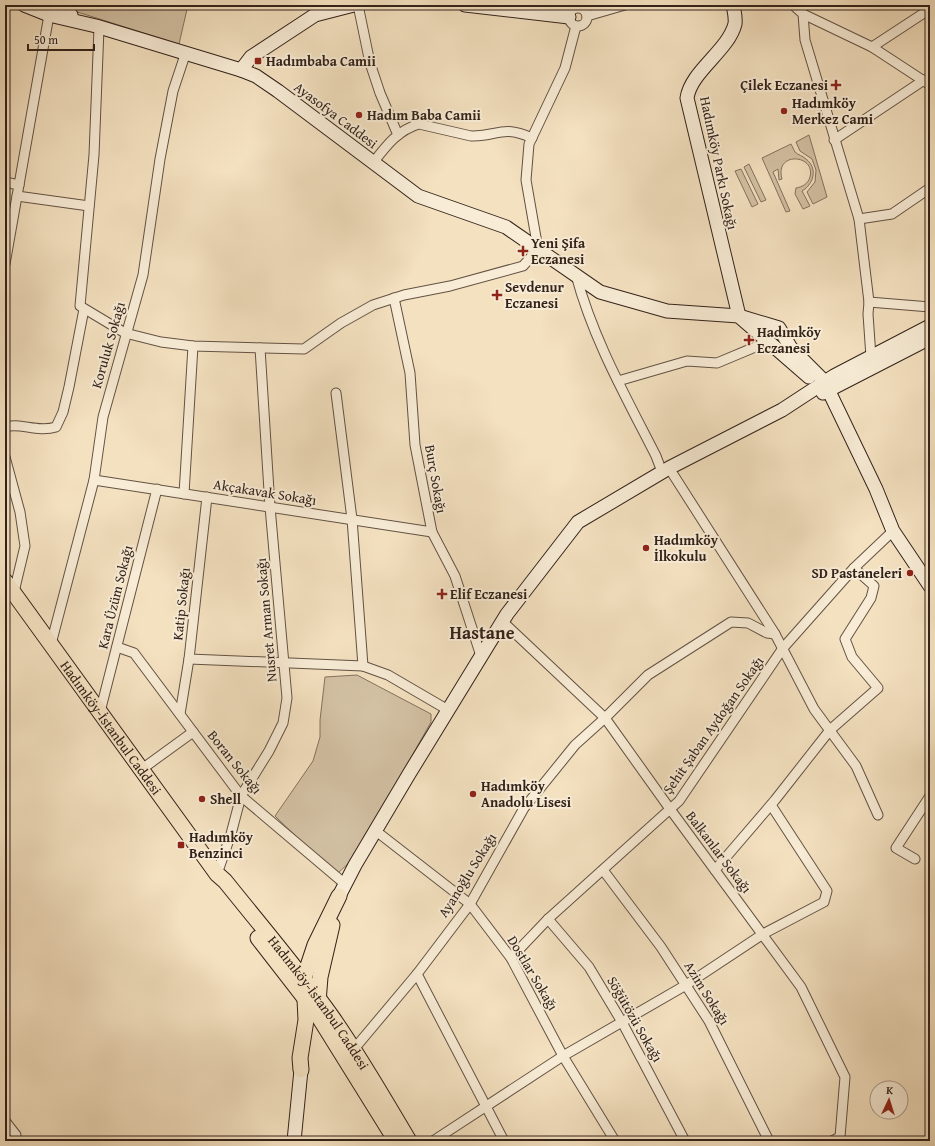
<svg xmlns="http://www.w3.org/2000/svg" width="935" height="1146" font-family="'Gentium Book Plus',serif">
<rect width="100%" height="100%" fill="#f4e1c0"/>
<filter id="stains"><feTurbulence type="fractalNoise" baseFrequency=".005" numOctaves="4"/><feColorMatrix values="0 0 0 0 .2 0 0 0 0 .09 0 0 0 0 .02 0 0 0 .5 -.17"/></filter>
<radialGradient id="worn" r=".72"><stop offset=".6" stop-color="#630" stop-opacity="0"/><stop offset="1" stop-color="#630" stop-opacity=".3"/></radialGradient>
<g fill="#d3c1a4" stroke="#83725f">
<polygon points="55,5 188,5 179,44"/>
<polygon points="809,135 827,197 813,204 807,192 815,182 816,170 812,159 800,151 796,142"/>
<path d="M 791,144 C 792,146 794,150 795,152 C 798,155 803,156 806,159 C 818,168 814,184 802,191 L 810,206 L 803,209 L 795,194 L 796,188 C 802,187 808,184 810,177 C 816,154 774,151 782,179 L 779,180 L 778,169 L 773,172 L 790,211 L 786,212 L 762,158 Z"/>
<polygon points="749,164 766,200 761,202 744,167"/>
<polygon points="741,169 758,204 752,207 735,171"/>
<polygon points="357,675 431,714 431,722 355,857 336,875 275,816 313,761 320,737 320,720 325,677"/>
</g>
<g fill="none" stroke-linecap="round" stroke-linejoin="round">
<defs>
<g id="street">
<polyline points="358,5 370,63 380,93 398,135"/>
<polyline points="793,5 803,14 805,40 859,219 869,302 868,314 871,357"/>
<circle cx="578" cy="17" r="9"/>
<polyline points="803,14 872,47 930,85"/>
<polyline points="587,16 625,5"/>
<polyline points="99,28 94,155 80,306 125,333 161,342 193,346 304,349 341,323 373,305 404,295 450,286 523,266 538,249 526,180 529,144 565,68 576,26"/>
<polyline points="872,47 930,9"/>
<polyline points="834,140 924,80"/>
<path d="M 373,163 C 386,146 398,130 419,124 L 471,136 C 498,137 501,124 532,138"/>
<polyline points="5,182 19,185"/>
<polyline points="17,196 89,206"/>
<polyline points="859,219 892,214 930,188"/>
<polyline points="5,264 49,15"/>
<path d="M 576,275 C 593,339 626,397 656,456 L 662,472"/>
<polyline points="394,298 410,373 415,445 432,532 455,576 481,656"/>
<polyline points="869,302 930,307"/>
<polyline points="618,381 687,361 717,363 767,342"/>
<polyline points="336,393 352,519 363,666"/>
<path d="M 5,427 C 20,422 37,433 56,427 L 63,412 L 69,387 L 84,309"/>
<polyline points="5,457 20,512 25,546 14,592"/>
<polyline points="669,468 775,634 814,709 856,766 878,815"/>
<polyline points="94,480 432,532"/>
<polyline points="184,494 193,346"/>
<polyline points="502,621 605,718 670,809 801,987 845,1077 840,1137 832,1141"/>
<polyline points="51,644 94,480 103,417 143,275 160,159 173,91 186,52"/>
<polyline points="117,647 134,653 241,796 345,884"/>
<polyline points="189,659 363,666 388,675 448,710"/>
<polyline points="100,712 157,489"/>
<polyline points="180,714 189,659 207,497"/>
<polyline points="142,769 193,732"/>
<polyline points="376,831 470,904 511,958 563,1056 615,1141"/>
<polyline points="915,859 896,848 930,796"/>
<polyline points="603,870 661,947 709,1021 769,1141"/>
<polyline points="715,870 775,800 830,730 878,688 852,657 845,639 871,598 874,586 854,568"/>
<polyline points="217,874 231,834 241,796 269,751 283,723 287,698 270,507 260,348"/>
<polyline points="548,919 589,967 622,1022 685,1141"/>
<polyline points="511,958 548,919 679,801 783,648 854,568 893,531"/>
<polyline points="417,974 504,1141"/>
<polyline points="354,1049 417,974 470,904 524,808 575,745 605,718 648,675 731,622 748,623 767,633 775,634"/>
<polyline points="5,1121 16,1135"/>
<polyline points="433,1141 563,1056 686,985 763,934 824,902 827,891 771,805"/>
</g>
<g id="secondary">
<polyline points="24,5 49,15 96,26 241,70 256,76 278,91 418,196 506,227 600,292 667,311 739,316 779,328 791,348 824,381 876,489 893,531 930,586"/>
<polyline points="49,5 71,15"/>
<polyline points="465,5 569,17"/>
<path d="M 733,5 C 734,11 736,17 735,24 C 728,51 691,71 687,98 L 739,316"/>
<polyline points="241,70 251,57 315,15 354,5"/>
<polyline points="741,318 809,377"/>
<polyline points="823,393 930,338"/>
<polyline points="339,896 355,865 409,774 507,614 578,522 669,468 782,410 834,376 930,326"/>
<polyline points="294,1141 301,1070"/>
</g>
<g id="primary">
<path id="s1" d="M 5,581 L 217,874 L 225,881 C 261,926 299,970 332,1017 C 360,1057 384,1099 409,1141"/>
<polyline points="258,938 317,1014 396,1141"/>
<polyline points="318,1002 320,977 332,925"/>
<polyline points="301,1070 300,1058 306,1020 304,978 315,945 339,896"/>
</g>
</defs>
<use href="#street" stroke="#635244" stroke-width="11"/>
<use href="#secondary" stroke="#33221a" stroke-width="15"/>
<use href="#primary" stroke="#33221a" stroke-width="17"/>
<use href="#street" stroke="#f8ecd6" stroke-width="9"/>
<use href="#secondary" stroke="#f8ecd6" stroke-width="13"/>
<use href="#primary" stroke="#f4e1c0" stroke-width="15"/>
</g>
<g fill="#8f2418" stroke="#f8ecd6" stroke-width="1.5">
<rect x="254" y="57" width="8" height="8" rx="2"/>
<path d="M834 79h4v4h4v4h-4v4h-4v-4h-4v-4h4z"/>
<circle cx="784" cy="111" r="4"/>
<circle cx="359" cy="115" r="4"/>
<path d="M521 245h4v4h4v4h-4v4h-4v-4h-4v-4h4z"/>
<path d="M495 289h4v4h4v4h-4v4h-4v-4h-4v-4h4z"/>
<path d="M747 334h4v4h4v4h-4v4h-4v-4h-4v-4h4z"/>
<circle cx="646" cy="548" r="4"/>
<circle cx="910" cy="573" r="4"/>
<path d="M440 588h4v4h4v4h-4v4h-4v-4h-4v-4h4z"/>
<circle cx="473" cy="794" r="4"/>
<circle cx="202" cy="799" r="4"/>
<rect x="177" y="841" width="8" height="8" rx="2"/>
</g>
<g text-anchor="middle" stroke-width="4" stroke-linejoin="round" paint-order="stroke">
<g font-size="14" font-weight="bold" fill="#33221a" stroke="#f8ecd6" text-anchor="start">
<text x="266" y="66">Hadımbaba Camii</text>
<text x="828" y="90" text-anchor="end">Çilek Eczanesi</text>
<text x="792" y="108">Hadımköy<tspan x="792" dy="16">Merkez Cami</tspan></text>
<text x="367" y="120">Hadım Baba Camii</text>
<text x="531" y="248">Yeni Şifa<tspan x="531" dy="16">Eczanesi</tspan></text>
<text x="505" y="292">Sevdenur<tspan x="505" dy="16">Eczanesi</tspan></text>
<text x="757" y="337">Hadımköy<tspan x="757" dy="16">Eczanesi</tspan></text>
<text x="654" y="545">Hadımköy<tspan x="654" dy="16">İlkokulu</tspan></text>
<text x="902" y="578" text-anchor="end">SD Pastaneleri</text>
<text x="450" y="599">Elif Eczanesi</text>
<text x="481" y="791">Hadımköy<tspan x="481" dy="16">Anadolu Lisesi</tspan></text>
<text x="210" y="804">Shell</text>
<text x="189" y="842">Hadımköy<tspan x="189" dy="16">Benzinci</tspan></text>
</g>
<g font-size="14" fill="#33221a" stroke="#f8ecd6">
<text transform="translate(336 115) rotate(37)" y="5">Ayasofya Caddesi</text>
<text transform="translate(719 163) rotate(78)" y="5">Hadımköy Parkı Sokağı</text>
<text transform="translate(108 345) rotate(-74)" y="5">Koruluk Sokağı</text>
<text transform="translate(436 479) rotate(80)" y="5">Burç Sokağı</text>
<text transform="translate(265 492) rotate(9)" y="5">Akçakavak Sokağı</text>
<text transform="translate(115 597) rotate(-76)" y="5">Kara Üzüm Sokağı</text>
<text transform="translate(181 604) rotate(-84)" y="5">Katip Sokağı</text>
<text transform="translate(266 620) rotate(-95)" y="5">Nusret Arman Sokağı</text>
<text transform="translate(713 725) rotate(-55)" y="5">Şehit Şaban Aydoğan Sokağı</text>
<text dy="5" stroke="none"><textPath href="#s1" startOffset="181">Hadımköy-İstanbul Caddesi</textPath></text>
<text transform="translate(235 762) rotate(51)" y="5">Boran Sokağı</text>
<text transform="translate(719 852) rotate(53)" y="5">Balkanlar Sokağı</text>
<text transform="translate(467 875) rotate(-58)" y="5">Ayanoğlu Sokağı</text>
<text transform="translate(533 973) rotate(59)" y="5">Dostlar Sokağı</text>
<text transform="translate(707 993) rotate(58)" y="5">Azim Sokağı</text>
<text dy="5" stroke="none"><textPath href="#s1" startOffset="526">Hadımköy-İstanbul Caddesi</textPath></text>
<text transform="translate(635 1019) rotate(60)" y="5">Söğütözü Sokağı</text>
</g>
<g font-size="18" font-weight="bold" fill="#33221a" stroke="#f8ecd6">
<text x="482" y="639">Hastane</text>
</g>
</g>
<rect width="935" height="1146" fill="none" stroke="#f4e1c0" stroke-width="20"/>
<rect x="6" y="6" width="923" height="1134" fill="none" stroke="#33221a" stroke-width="2"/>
<rect x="10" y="10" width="915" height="1126" fill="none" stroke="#33221a"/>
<g transform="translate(889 1100) rotate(4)"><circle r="19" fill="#f8ecd6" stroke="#a99b8b"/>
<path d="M0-3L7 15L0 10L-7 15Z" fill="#8f2418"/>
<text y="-6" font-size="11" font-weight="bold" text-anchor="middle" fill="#33221a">K</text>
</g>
<path d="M28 44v6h66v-6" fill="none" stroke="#33221a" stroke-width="2"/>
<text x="34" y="44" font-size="12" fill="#33221a" stroke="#f8ecd6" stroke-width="3" paint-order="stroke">50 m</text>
<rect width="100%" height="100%" filter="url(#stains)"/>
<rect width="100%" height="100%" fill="url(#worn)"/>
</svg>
